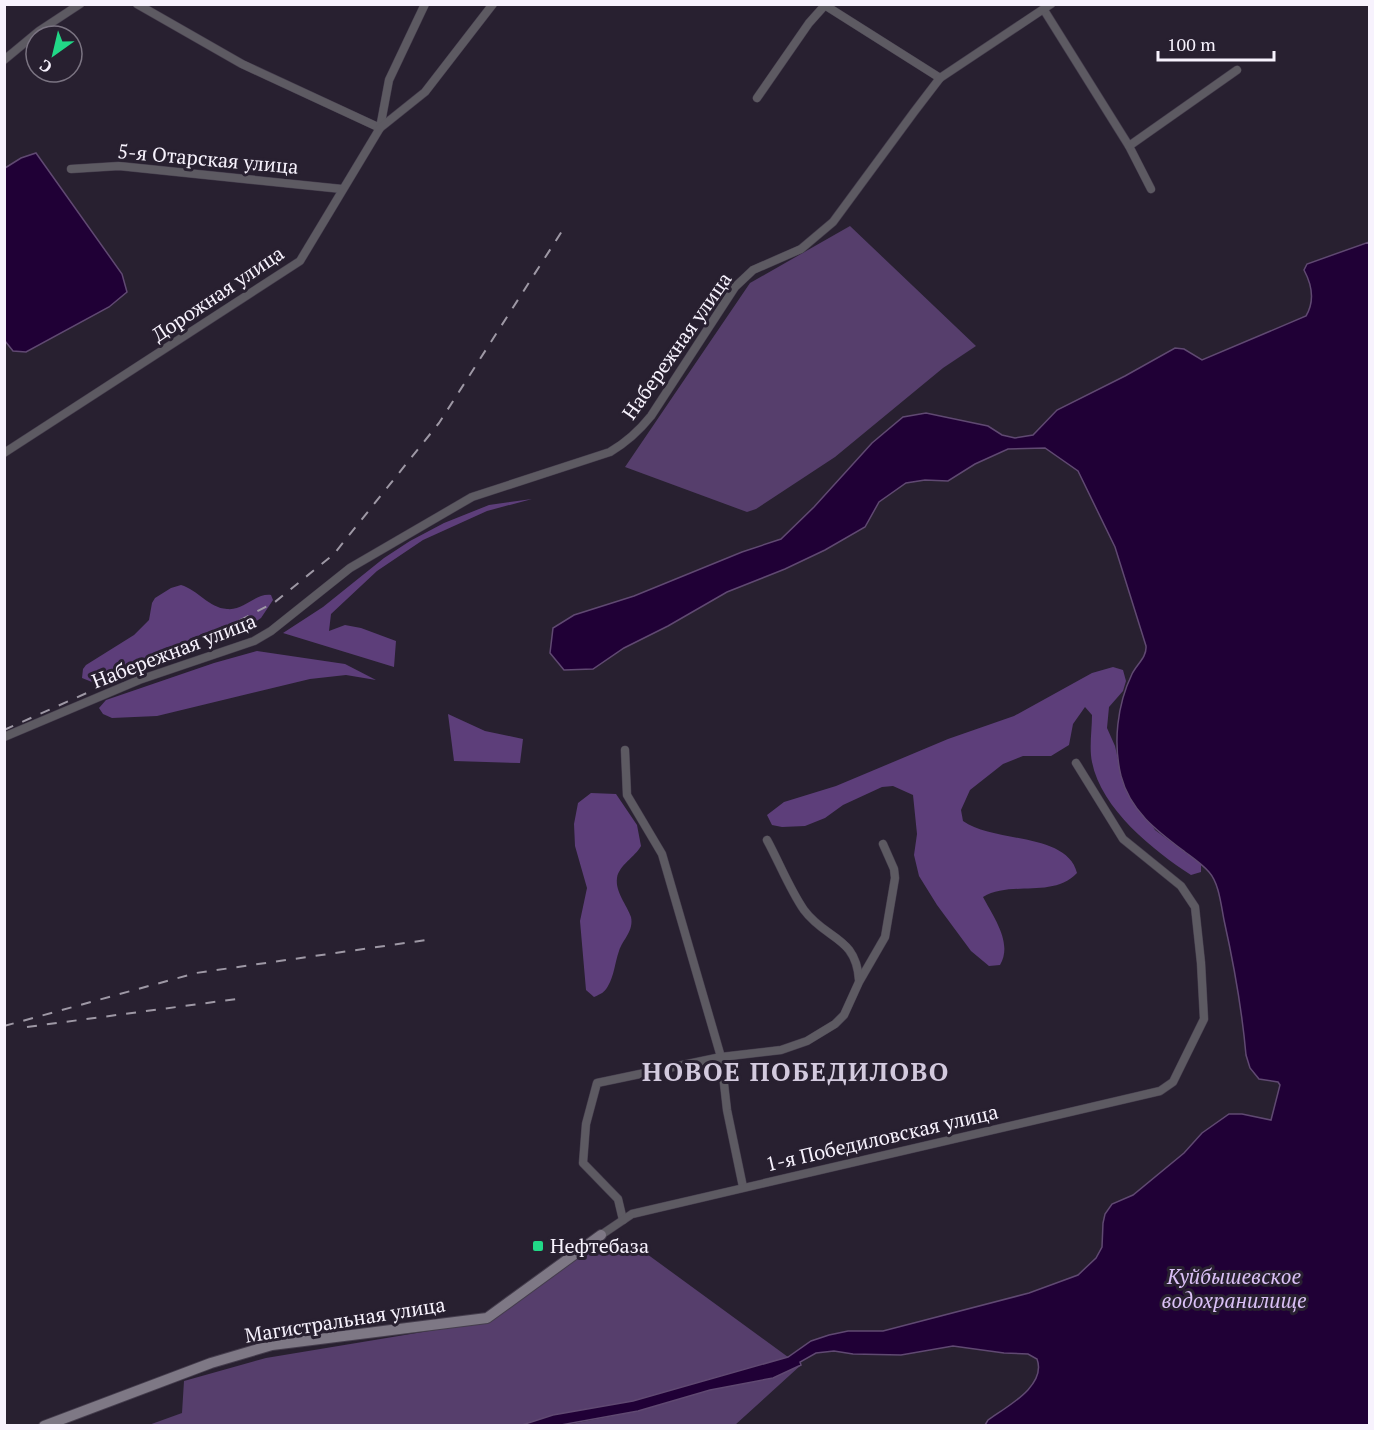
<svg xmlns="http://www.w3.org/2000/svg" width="1374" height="1430" font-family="'PT Serif',serif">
<rect width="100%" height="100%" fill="#282030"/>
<g fill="#563e6c">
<polygon points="850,226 976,346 943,368 835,457 756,509 747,512 625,467 750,283"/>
<polygon points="607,1241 636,1246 788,1357 633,1401 553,1415 522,1425 146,1426 182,1413 184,1381 266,1358 489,1321 579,1256"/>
<polygon points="801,1365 735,1425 561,1426 638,1411 710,1390 773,1378"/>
</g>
<g fill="#5d3e7a">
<polygon points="532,499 487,511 423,540 377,571 331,614 329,631 345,625 361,628 396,641 394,667 283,633 323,607 384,558 410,541 444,523 489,505"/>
<path d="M 181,585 C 198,590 209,608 227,609 C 244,611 255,593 271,595 L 273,600 L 261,618 L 246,628 L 230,632 L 204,633 L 103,681 L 92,682 L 82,678 L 83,669 L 86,665 L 134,635 L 149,620 L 152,603 L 155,598 L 171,588 Z"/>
<polygon points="257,651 345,664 376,680 346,675 310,679 157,716 112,718 103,714 99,708 106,700 214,663"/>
<path d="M 1113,667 L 1123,670 L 1126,681 L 1123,691 L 1109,707 L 1107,728 L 1115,746 L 1122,777 L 1155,830 L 1201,864 L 1201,872 L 1191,875 C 1154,851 1101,809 1092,762 C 1089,748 1092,730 1092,715 L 1085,707 L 1073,724 L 1069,745 L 1051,756 L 1023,756 L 1003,764 L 970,790 L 961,810 L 963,821 C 993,843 1067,832 1077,873 C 1052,899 1011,880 983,897 C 994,918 1013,943 1000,965 L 989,966 L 971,951 L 937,905 L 919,876 L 914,855 L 917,834 L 913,795 L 893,786 L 882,787 L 843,805 L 825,818 L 805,826 L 782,827 L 772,825 L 767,815 L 784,802 L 836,786 L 948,739 L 1014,716 L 1092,673 Z"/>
<polygon points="448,714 485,731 523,739 520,763 454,761"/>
<path d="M 591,793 L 616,794 L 637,825 L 641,846 C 635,857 619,865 617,878 C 615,892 627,905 631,917 C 634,931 623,939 619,951 C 615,962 614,976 608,986 C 605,992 601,994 594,997 L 586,990 L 580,921 L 587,888 L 575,846 L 574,824 L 578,803 Z"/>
</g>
<g fill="#200036" stroke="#604972" stroke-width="1.5">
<polygon points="36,153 122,274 127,292 109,307 26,352 13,351 5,341 5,168 21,158"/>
<path d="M 1369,242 L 1369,1425 L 985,1425 L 988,1420 C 1006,1407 1047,1386 1037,1359 L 1028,1354 L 1004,1353 L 953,1346 L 901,1355 L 853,1354 L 834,1351 L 816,1353 L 800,1362 L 801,1365 L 773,1378 L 710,1390 L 638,1411 L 561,1425 L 522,1425 L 553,1415 L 633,1401 L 788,1357 L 811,1341 L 829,1335 L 848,1331 L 883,1331 L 1029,1293 L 1078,1275 L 1096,1258 L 1102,1247 L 1103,1223 L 1105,1214 L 1112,1204 L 1133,1195 L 1184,1153 L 1202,1133 L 1229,1114 L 1242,1114 L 1271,1120 L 1280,1085 L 1278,1082 L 1259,1079 L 1250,1068 L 1246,1055 C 1242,1010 1234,965 1224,920 C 1221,905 1219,883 1209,872 C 1202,864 1193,858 1185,852 C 1157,831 1130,811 1121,776 C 1113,743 1117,705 1132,674 C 1137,664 1147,657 1146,646 L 1115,547 L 1078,471 L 1045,448 L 1008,449 L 975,464 L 948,481 L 925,480 L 906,483 L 879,502 L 865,527 L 825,550 L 785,569 L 727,592 L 668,626 L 624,648 L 593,669 L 564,670 L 550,653 L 553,628 L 574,615 L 634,596 L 742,552 L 781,539 L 814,507 L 872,443 L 903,417 L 926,413 L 988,426 L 1002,435 L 1015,438 L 1033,435 L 1057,410 L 1125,376 L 1175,348 L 1184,349 L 1202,360 L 1306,316 C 1315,301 1312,285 1304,270 L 1307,264 Z"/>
</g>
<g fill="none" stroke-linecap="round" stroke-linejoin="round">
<defs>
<g id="street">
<polyline points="137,4 242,64 380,128 389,80 425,4"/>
<polyline points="823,4 940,78"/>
<polyline points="1044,10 1129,146 1151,189"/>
<polyline points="4,60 39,31 80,4"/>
<polyline points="757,98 809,23 826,4"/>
<polyline points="1129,146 1237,70"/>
<polyline points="71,169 119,166 342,189"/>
<polyline points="4,453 300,261 380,128 425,92 493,4"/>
<path d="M 4,737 L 139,680 L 254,641 L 271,631 L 350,568 L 472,497 L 610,452 C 627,442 639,431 651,416 L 735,287 L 753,270 L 801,249 L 833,222 L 914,112 L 940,78 L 1051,4"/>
<polyline points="625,750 627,795 662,854 721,1057 727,1110 743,1187"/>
<path d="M 767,840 C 779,862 790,890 804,910 C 826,940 856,936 859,980"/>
<polyline points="623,1220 618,1199 583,1163 586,1124 597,1083 721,1057 781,1050 807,1041 835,1024 844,1015 859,982 885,937 895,878 894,869 883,844"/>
<polyline points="601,1235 632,1214 1160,1091 1173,1082 1204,1019 1201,963 1195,907 1181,886 1123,839 1076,763"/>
</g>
<polyline id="secondary" points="44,1426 211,1363 272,1345 487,1318 601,1235"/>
</defs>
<use href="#street" stroke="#453d4d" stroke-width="9"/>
<use href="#secondary" stroke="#453d4d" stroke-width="12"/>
<use href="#street" stroke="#5d5a62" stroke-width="8"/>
<use href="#secondary" stroke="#7e7885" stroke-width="10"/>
<g stroke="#9e98a5" stroke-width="2" stroke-dasharray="10 10" stroke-linecap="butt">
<polyline points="4,730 185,649 275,602 334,554 439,423 564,228"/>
<polyline points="4,1026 196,973 426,940"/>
<polyline points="27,1027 244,998"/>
</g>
</g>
<rect fill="#21d887" stroke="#282030" stroke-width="2" x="532" y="1240" width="12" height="12" rx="3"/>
<g text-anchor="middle" stroke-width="6" stroke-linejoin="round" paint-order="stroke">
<g font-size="20" fill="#f7f2fd" stroke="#282030">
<text transform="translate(208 159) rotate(5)" y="7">5-я Отарская улица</text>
<text transform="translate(218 294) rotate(-34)" y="7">Дорожная улица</text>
<text transform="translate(677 346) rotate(-55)" y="7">Набережная улица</text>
<text transform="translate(174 651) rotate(-21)" y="7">Набережная улица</text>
<text transform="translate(882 1138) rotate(-13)" y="7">1-я Победиловская улица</text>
<text transform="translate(345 1320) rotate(-9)" y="7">Магистральная улица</text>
</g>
<g font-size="20" fill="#f7f2fd" stroke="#282030" text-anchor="start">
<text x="550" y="1253">Нефтебаза</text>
</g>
<g font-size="21" font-style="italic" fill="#dac0f6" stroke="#282030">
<text x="1234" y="1284">Куйбышевское<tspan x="1234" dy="24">водохранилище</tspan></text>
</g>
<g font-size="26" font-weight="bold" letter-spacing="1.5" fill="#d3cade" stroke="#282030">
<text x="796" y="1081">НОВОЕ ПОБЕДИЛОВО</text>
</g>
</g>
<rect width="1374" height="1430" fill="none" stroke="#f7f2fd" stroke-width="12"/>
<g transform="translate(54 54) rotate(214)"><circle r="28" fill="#282030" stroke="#7b7482" stroke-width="1.5"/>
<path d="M0-4.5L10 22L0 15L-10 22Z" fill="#21d887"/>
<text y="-9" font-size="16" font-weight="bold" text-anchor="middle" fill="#f7f2fd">С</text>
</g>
<path d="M1158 51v9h116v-9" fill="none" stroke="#f7f2fd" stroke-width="3"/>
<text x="1167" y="51" font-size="18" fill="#f7f2fd" stroke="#282030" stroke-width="4.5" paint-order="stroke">100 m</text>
</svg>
